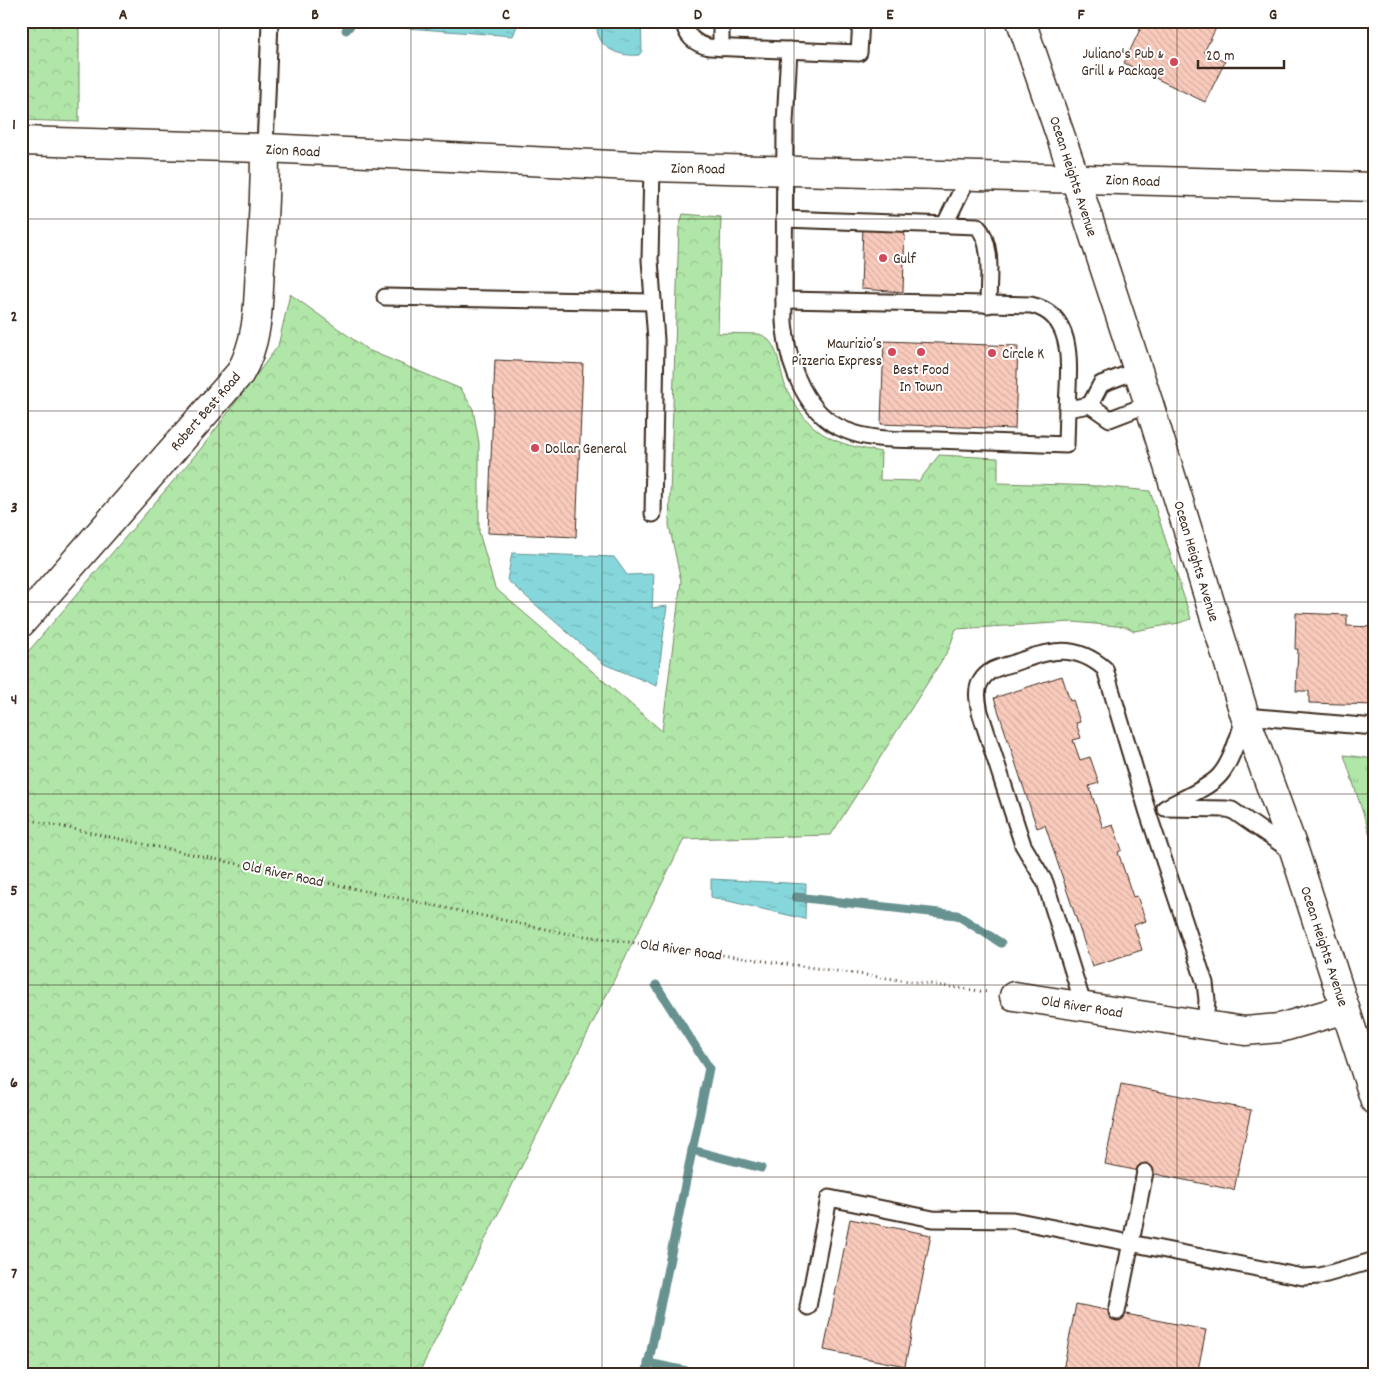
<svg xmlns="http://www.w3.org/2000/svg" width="1396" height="1396" font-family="Dekko,sans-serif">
<defs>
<pattern id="grass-tufts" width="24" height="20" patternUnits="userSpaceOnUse" patternTransform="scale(1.25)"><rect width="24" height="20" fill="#b0e6a8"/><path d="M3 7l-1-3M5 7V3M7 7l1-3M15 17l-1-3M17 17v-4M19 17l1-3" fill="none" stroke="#98c590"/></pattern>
<pattern id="forest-crowns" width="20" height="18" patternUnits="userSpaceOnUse" patternTransform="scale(1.25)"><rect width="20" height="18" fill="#b0e6a8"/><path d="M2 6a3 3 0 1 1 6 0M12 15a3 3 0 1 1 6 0" fill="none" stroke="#98c590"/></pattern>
<pattern id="water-ripples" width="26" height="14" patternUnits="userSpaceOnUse" patternTransform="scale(1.25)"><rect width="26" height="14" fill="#86d7dc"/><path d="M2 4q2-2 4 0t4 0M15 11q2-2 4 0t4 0" fill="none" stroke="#75b9bc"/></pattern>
<pattern id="building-back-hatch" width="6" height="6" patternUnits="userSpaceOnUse" patternTransform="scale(1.25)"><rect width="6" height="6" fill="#f9cbbd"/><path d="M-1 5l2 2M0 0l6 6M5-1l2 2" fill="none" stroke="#d6aea2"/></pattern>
</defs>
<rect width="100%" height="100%" fill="#fff"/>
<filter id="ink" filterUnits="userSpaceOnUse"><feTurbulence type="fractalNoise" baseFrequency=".02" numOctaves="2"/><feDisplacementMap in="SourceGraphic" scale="10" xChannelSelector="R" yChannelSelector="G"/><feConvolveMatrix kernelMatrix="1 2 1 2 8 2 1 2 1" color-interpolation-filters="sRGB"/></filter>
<g filter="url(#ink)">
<polygon fill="url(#grass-tufts)" stroke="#768863" points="1344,755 1375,759 1375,850"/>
<g fill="url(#forest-crowns)" stroke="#768863">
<polygon points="21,21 79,21 79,122 21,120"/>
<path d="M 683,214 L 721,217 L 718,333 L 759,334 C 780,340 779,373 787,390 C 795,406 807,424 823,434 C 841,445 860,448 881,452 L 880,480 L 919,481 L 939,455 L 998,458 L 998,483 L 1100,486 L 1150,491 L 1191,619 L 1179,623 L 1134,631 L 1127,627 L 1073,622 L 956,629 L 949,649 L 831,835 L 684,839 L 418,1375 L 21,1375 L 21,660 L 203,446 L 278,346 L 290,294 L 368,350 L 461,389 L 473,409 L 479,443 L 479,532 L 495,588 L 662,731 L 681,581 L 669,525 L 679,227 Z"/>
</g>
<g fill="url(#water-ripples)" stroke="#689290">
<polygon points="354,21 519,21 513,36 354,24"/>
<path d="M 597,21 L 641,21 L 642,51 L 639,55 C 616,57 594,46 597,21 Z"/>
<polygon points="512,553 614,557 627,575 654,574 652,608 667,606 657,686 604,664 507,580"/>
<polygon points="711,879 806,884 805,919 711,897"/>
</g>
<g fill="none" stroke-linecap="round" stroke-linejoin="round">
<g stroke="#689290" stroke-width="9">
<polyline points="346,30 354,21"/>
<polyline points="796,897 957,915 1001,943"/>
<polyline points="692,1150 761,1168"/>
<polyline points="648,1363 706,1375"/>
<polyline points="646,1375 709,1068 656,985"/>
</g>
</g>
<g fill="url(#building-back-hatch)" stroke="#3b2a1e">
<polygon points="750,21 808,21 808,24"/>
<polygon points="1144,21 1207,21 1217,26 1204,52 1225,62 1205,102 1124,63"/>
<polygon points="863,224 905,226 903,292 861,289"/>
<polygon points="884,341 1018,346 1015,429 881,424"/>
<polygon points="495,360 583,364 576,537 488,533"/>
<polygon points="1296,613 1347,615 1347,626 1375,627 1375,705 1309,703 1309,691 1296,691 1298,649 1295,649"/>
<polygon points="1062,676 1070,701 1073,700 1080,722 1076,723 1081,738 1073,740 1080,760 1090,757 1099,783 1089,786 1103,828 1113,825 1122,850 1118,852 1133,897 1137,896 1146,921 1134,925 1142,950 1092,966 1045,825 1037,828 994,698"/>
<polygon points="1121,1084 1251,1110 1234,1190 1105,1164"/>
<polygon points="850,1219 931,1235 905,1366 824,1350"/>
<polygon points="1076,1304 1206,1330 1197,1375 1062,1375"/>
</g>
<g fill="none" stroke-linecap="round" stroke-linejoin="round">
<defs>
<g id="service">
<path d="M 684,21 C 685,36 695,44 709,47 L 859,53 L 861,21"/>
<polyline points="721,48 721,21"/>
<path d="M 789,50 L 785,123 L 784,300 L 1031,305 C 1078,315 1068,372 1067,409 L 1090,405"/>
<polyline points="265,148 270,21"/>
<polyline points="652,167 650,260 656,340 653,514"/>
<path d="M 784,219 L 977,226 C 994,243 988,281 988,305"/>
<polyline points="945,224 969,175"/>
<polyline points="385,297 653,302"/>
<path d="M 784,300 C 784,310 783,320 785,330 C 789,368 807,415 845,430 C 873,442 907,439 936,440 C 979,442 1023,443 1066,445 L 1067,409"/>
<polyline points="1138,370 1101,384 1090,405 1110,419 1149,404"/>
<path d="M 1291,851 L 1232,810 L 1226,809 L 1165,808 C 1181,799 1207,789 1219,776 C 1232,762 1239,734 1245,716 L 1375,727"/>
<path d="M 1084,1007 L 1045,882 L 1023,845 L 980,712 C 978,702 975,690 981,681 C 988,669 1001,667 1014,663 C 1048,651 1074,642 1105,669 L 1148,813 L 1205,983 L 1207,1000 L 1205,1025"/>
<polyline points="808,1307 829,1198 933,1219 1013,1220 1303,1277 1320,1276 1375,1260"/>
<polyline points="1117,1312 1145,1172"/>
</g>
<g id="minor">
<path d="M 21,623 L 240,373 C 259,340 258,304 260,266 C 263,227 265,188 265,148"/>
<polyline points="1014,996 1245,1031 1280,1028 1345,1009"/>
</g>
<polyline id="tertiary" points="21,141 265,148 652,167 1375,187"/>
<polyline id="secondary" points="1021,21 1075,178 1149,404 1245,716 1295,853 1375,1101"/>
</defs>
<use href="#service" stroke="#3b2a1e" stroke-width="19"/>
<use href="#minor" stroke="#3b2a1e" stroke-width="31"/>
<use href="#tertiary" stroke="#3b2a1e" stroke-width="31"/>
<use href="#secondary" stroke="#3b2a1e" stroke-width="31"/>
<polyline stroke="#3b2a1e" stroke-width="3" stroke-dasharray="1 4" stroke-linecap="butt" points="21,818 564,933 987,992"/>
<use href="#service" stroke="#fff" stroke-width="15"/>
<use href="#minor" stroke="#fff" stroke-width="28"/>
<use href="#tertiary" stroke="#fff" stroke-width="28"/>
<use href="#secondary" stroke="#fff" stroke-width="28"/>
</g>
</g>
<path fill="none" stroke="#3b2a1e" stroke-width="1" stroke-opacity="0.55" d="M 219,21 L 219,1375M 411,21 L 411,1375M 602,21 L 602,1375M 794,21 L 794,1375M 985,21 L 985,1375M 1177,21 L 1177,1375M 21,219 L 1375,219M 21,411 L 1375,411M 21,602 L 1375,602M 21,794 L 1375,794M 21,985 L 1375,985M 21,1177 L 1375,1177"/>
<g fill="#d1495b" stroke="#fff" stroke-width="2">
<circle cx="1174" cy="62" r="5"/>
<circle cx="883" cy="258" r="5"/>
<circle cx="892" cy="352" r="5"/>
<circle cx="921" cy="352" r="5"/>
<circle cx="992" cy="353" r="5"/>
<circle cx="535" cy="448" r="5"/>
</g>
<g text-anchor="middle" stroke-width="4" stroke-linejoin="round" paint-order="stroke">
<g font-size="15" fill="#3b2a1e" stroke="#fff" text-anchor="start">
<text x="1164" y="58" text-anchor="end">Juliano's Pub &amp;<tspan x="1164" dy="17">Grill &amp; Package</tspan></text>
<text x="893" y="263">Gulf</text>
<text x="882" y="348" text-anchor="end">Maurizio’s<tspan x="882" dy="17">Pizzeria Express</tspan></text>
<text x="1002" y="358">Circle K</text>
<text x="921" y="374" text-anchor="middle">Best Food<tspan x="921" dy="17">In Town</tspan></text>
<text x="545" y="453">Dollar General</text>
</g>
<g font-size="15" fill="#3b2a1e" stroke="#fff">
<text transform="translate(293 150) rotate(3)" y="5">Zion Road</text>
<text transform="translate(698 168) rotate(1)" y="5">Zion Road</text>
<text transform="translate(1074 176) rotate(72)" y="5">Ocean Heights Avenue</text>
<text transform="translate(1133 180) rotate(2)" y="5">Zion Road</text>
<text transform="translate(205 411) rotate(-49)" y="5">Robert Best Road</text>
<text transform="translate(1197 561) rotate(73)" y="5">Ocean Heights Avenue</text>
<text transform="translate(283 873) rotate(12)" y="5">Old River Road</text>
<text transform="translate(1325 946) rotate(72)" y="5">Ocean Heights Avenue</text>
<text transform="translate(681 949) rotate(8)" y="5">Old River Road</text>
<text transform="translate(1082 1006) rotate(9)" y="5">Old River Road</text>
</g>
</g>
<rect width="1396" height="1396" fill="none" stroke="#fff" stroke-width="55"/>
<path d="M1198 60v8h86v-8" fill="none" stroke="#3b2a1e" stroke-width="2.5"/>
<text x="1206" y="60" font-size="15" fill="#3b2a1e" stroke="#ffffff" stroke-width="4" paint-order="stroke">20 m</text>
<rect x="28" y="28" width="1340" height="1340" fill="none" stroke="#3b2a1e" stroke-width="2"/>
<g font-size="16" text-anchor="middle" font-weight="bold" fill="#3b2a1e">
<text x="123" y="19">A</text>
<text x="315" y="19">B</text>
<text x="506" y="19">C</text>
<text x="698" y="19">D</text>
<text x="890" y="19">E</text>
<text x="1081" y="19">F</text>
<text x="1273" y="19">G</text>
<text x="14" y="129">1</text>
<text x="14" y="321">2</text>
<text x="14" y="512">3</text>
<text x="14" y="704">4</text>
<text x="14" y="895">5</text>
<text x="14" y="1087">6</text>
<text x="14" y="1278">7</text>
</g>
</svg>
